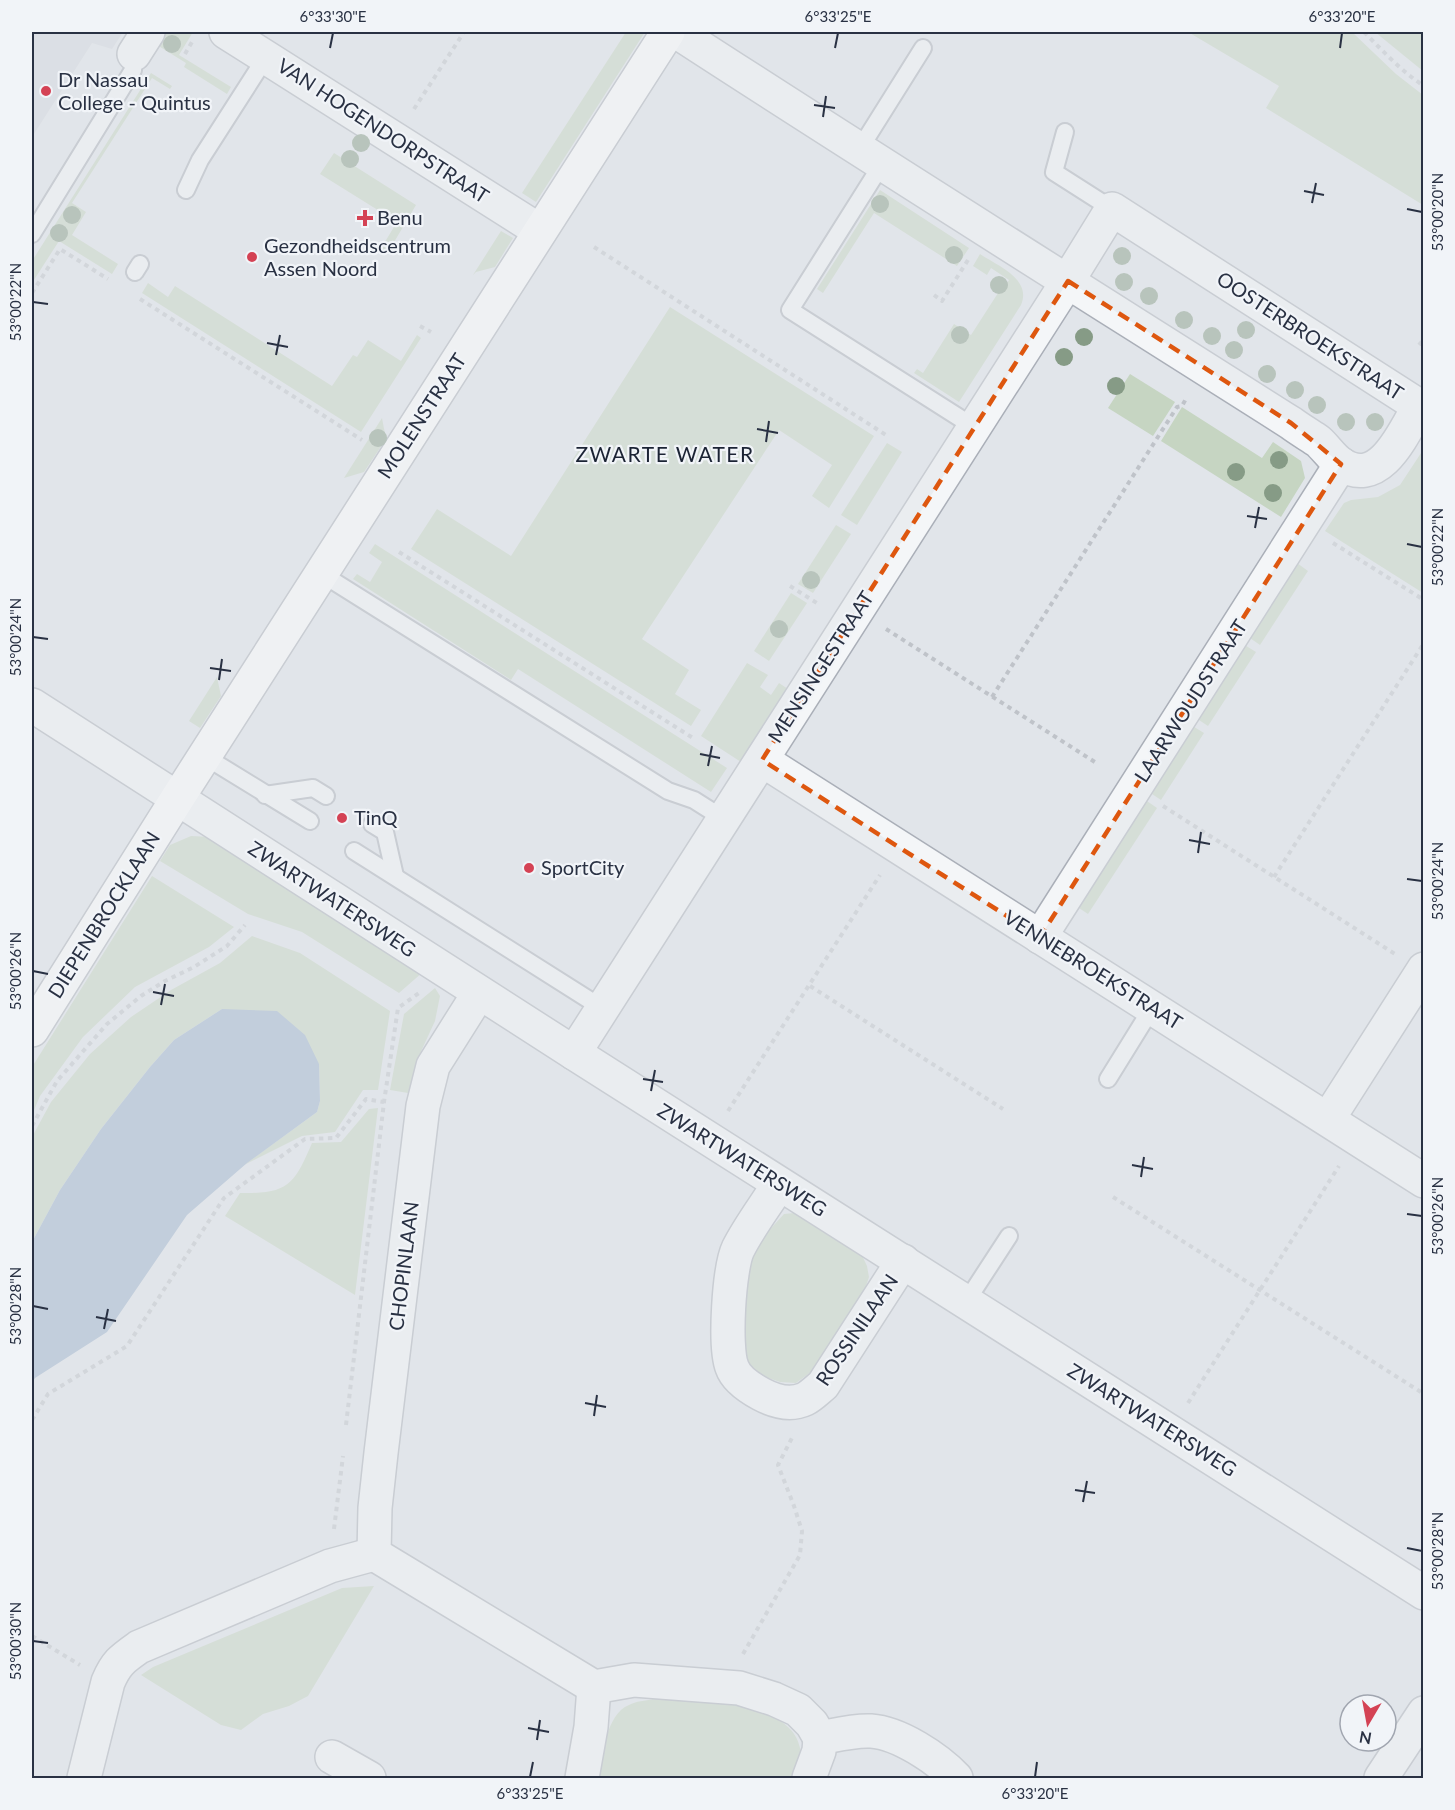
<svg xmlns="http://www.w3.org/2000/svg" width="1455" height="1810" font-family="Lato,sans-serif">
<rect width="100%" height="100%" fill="#e1e5ea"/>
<polygon fill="#d3d7df" points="32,32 123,32 112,49 92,43 32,137"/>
<g fill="#c6d5c2">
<polygon points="165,32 193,32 179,55 231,87 227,94 184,67 186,63 157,45"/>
<polygon points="626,32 645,32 536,202 522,193"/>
<polygon points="1188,32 1352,32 1396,74 1423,95 1423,205 1266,108 1279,86"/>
<polygon points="1375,32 1423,32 1423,71 1418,67"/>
<polygon points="151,73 172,86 170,89 152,78 72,203 86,212 72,235 118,264 112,274 59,241 32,283 32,261"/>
<polygon points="334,153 416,205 387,254 380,250 397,222 320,174"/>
<polygon points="880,190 969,248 957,266 874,213 823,293 817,289"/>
<polygon points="501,231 513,238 495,267 476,272 473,275"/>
<path d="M 980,254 C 998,266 1032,279 1021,305 L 959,402 L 914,373 L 917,369 L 923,373 L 954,324 L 971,335 L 998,293 L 1000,294 L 1009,280 L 991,268 L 987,275 L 973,266 Z"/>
<polygon points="148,283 168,297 175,286 332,386 353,355 357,357 368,340 401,361 417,335 421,338 361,432 142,293"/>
<polygon points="670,307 874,436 829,508 812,496 832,465 779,430 642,639 689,670 675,694 701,710 691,726 411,549 437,509 511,556"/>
<polygon points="1130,374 1175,402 1153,436 1108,408"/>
<polygon points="1182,407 1262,458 1273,442 1301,461 1305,478 1281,517 1161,441"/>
<polygon points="382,418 386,439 364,472 344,478"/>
<polygon points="887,443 902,452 857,525 841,515"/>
<polygon points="1423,450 1423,593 1325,531 1344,503 1351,500 1378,497 1400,485"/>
<polygon points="836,525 851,534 813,593 798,584"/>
<polygon points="375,544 727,768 711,792 518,669 511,680 353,579 357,574 370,582 382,562 369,553"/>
<polygon points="1297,563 1308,571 1260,645 1247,636"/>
<polygon points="791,593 807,603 769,661 754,651"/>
<polygon points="1243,644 1256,652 1208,726 1196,718"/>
<polygon points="747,663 768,675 760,687 771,695 779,683 788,689 741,762 701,736"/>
<polygon points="217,677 221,696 200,728 189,721"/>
<polygon points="1191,725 1204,733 1161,800 1149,792"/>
<polygon points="1144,799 1157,808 1088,914 1076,906"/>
<polygon points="191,836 211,837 423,972 399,993 302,932 248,914 160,861 170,845"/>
<polygon points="152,876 234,927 209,947 135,987 83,1037 40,1096 32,1115 32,1067"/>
<polygon points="252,936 300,953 390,1011 378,1090 363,1090 335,1132 302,1136 244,1165 317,1112 320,1101 319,1064 222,1009 174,1040 150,1067 101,1129 60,1190 32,1242 32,1137 51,1102 90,1054 131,1017 171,990 220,963"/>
<polygon points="435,988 440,996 435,1021 418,1058 408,1093 390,1090 404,1014"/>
<path d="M 378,1108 L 355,1295 L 225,1216 L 240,1193 C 288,1194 294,1185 312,1143 L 341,1142 L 369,1109 Z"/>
<polygon points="794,1213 859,1249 867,1266 869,1277 864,1292 811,1372 796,1383 780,1382 760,1375 747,1362 741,1333 750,1262 762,1238 784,1214"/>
<polygon points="374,1586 308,1696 289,1706 263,1714 241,1730 221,1725 141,1675 153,1667 342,1588"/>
<path d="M 653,1699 C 691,1701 790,1698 800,1748 C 802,1758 794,1770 790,1778 L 598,1778 C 602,1757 606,1714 629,1705 C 636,1701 645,1701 653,1699 Z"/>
</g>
<polygon fill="#9bb1cc" points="222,1009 277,1011 305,1035 319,1064 320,1101 317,1112 247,1163 187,1215 107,1332 35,1378 32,1383 32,1242 60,1190 101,1129 150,1067 174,1040"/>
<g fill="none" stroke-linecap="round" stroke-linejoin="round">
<defs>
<g id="lane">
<polyline points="1065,132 1054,172 1112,209"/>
<polyline points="859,150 923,48"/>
<polyline points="882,164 790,310 974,427"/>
<polyline points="186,190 200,160 266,57"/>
<polyline points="32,234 133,70 134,54"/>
<polyline points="135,272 140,264"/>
<polyline points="322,574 668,791 694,800 724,819"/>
<polyline points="204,756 310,821"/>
<polyline points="265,795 313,788 326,796"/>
<polyline points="372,824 385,832 395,876"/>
<polyline points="354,851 602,1008"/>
<polyline points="1108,1079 1152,1008"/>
<polyline points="966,1302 1009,1236"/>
</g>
<g id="street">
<polyline points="226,32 540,231"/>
<polyline points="134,54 148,32"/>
<polyline points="32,705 574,1053 1424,1593"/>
<polyline points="762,760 1424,1181"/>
<polyline points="1040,937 1341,464"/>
<polyline points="479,993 433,1066 423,1106 381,1453 375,1508 374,1554 594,1687 634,1680 739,1688 774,1699 798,1710 812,1724 820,1738"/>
<path d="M 574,1053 L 1057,298 L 1112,209 L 1419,406 C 1404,432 1380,490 1341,464 C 1332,458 1326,448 1318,441 C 1309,435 1299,429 1291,423 C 1086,293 880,164 677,32"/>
<polyline points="1328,1119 1424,969"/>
<path d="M 779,1184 C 766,1205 749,1227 738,1249 C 729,1268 724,1347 732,1367 C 736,1379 750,1388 761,1394 C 774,1401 790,1406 805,1399 C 811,1396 817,1390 823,1385 L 903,1261"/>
<polyline points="332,1757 369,1778"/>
<path d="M 84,1778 L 108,1682 C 116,1663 122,1659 139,1647 L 330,1566 L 374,1554"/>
<polyline points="582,1778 591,1727 594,1687"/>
<path d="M 809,1778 L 819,1751 L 820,1738 C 836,1735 854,1730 871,1731 C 899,1733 937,1758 956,1778"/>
<polyline points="1381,1778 1424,1713"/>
</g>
<polyline id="secondary" points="32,1030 177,799 668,32"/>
</defs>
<use href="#lane" stroke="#aaafb8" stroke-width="20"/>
<use href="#street" stroke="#aaafb8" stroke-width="36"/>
<use href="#secondary" stroke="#aaafb8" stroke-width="36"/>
<g stroke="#bfc3c9" stroke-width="4" stroke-dasharray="4.5 4.5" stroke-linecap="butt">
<path d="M 1364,32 C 1383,51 1401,71 1424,86"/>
<polyline points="185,54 192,42"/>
<polyline points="414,109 464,32"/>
<polyline points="594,247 886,435"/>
<polyline points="32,293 60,249 108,279"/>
<polyline points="934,295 942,301 968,260"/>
<polyline points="140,299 362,440"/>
<polyline points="420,326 431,332"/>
<polyline points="1419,345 1424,339"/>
<polyline points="1333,543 1424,600"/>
<polyline points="399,552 693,738"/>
<polyline points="790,586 820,605"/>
<polyline points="886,629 1098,764"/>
<polyline points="992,697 1177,407 1182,406 1187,397"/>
<polyline points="1163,806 1395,954"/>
<polyline points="1274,877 1424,643"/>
<polyline points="810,986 1003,1109"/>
<polyline points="728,1111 880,875"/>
<polyline points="32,1126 57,1081 107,1024 141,996 165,981 194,967 227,946 245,925"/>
<polyline points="1113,1197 1424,1394"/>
<polyline points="1188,1403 1339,1166"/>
<polyline points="32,1420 48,1394 127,1346 224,1198 305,1139 336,1138 366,1099 384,1102"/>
<polyline points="346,1425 384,1102 398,1008 419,993"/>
<polyline points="334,1529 343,1456"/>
<polyline points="32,1636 80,1665"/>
<polyline points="743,1654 800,1555 802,1531 794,1506 778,1465 793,1436"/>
</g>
<use href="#lane" stroke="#f4f6f8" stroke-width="16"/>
<use href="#street" stroke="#f4f6f8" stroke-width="33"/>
<use href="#secondary" stroke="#fff" stroke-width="33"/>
</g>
<g fill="#869b86">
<circle cx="172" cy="44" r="9"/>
<circle cx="361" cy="143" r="9"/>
<circle cx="350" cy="159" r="9"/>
<circle cx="880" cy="204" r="9"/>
<circle cx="72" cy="215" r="9"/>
<circle cx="59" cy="233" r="9"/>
<circle cx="954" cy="255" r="9"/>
<circle cx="1122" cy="256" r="9"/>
<circle cx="1124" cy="282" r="9"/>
<circle cx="999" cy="285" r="9"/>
<circle cx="1149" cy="296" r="9"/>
<circle cx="1184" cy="320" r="9"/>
<circle cx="1246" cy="330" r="9"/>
<circle cx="960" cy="335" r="9"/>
<circle cx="1212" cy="336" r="9"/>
<circle cx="1084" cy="337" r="9"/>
<circle cx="1234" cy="350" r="9"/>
<circle cx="1064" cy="357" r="9"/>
<circle cx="1267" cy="374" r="9"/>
<circle cx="1116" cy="386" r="9"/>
<circle cx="1295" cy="390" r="9"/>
<circle cx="1317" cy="405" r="9"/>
<circle cx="1346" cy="422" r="9"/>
<circle cx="1375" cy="422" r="9"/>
<circle cx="378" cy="438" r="9"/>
<circle cx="1279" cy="460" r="9"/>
<circle cx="1236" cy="472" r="9"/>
<circle cx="1273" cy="493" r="9"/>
<circle cx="811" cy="580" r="9"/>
<circle cx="779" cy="629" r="9"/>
</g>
<path d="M0 0H1455V1810H0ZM 1068,281 L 1291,423 L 1341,464 L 1040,937 L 762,760 Z" fill="#e1e5ea" fill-opacity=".55" fill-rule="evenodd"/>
<path fill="none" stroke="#de570f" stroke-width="4.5" stroke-dasharray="12 8" stroke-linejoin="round" d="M 1068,281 L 1291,423 L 1341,464 L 1040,937 L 762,760 Z"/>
<path fill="none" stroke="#293143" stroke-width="2" d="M 330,48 L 333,33M 835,48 L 838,33M 1340,48 L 1342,33M 814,105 L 835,108M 823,117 L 826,96M 1304,191 L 1324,195M 1312,203 L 1316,183M 1407,209 L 1422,212M 33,302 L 48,304M 267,343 L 288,347M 276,355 L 280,335M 757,429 L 778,433M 766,442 L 769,421M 1247,516 L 1267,519M 1255,528 L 1259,507M 1407,544 L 1422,547M 33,637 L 48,639M 210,668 L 231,671M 219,680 L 222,659M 700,754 L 720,758M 708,766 L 712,746M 1189,840 L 1210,844M 1198,853 L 1201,832M 1407,879 L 1422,881M 33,971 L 48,974M 153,992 L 174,996M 161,1005 L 165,984M 643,1079 L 663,1082M 651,1091 L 655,1070M 1132,1165 L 1153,1169M 1141,1177 L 1144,1157M 1407,1214 L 1422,1216M 33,1306 L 48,1309M 96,1317 L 116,1321M 104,1329 L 108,1309M 585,1403 L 606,1407M 594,1416 L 597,1395M 1075,1490 L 1095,1493M 1083,1502 L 1087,1481M 1407,1548 L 1422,1551M 33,1641 L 48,1643M 528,1728 L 549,1732M 537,1740 L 540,1720M 530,1777 L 533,1762M 1035,1777 L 1037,1762"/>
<g fill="#d44254" stroke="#f1f4f8" stroke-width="2">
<circle cx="46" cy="91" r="6"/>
<path d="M362 209h6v6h6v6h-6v6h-6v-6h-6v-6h6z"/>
<circle cx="252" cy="257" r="6"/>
<circle cx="342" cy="818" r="6"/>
<circle cx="529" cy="868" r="6"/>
</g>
<g text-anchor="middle" stroke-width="4.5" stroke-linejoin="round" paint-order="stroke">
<g font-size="20" fill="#293143" stroke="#f1f4f8" text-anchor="start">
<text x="58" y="87">Dr Nassau<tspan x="58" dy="23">College - Quintus</tspan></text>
<text x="377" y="225">Benu</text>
<text x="264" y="253">Gezondheidscentrum<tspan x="264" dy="23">Assen Noord</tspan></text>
<text x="354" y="825">TinQ</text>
<text x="541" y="875">SportCity</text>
</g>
<g font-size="20" fill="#293143" stroke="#f1f4f8">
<text transform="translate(383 131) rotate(33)" y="7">VAN HOGENDORPSTRAAT</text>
<text transform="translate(1310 336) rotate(33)" y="7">OOSTERBROEKSTRAAT</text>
<text transform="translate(422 416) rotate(-57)" y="7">MOLENSTRAAT</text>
<text transform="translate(821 667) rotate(-57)" y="7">MENSINGESTRAAT</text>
<text transform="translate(1191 701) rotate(-57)" y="7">LAARWOUDSTRAAT</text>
<text transform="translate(332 899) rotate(33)" y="7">ZWARTWATERSWEG</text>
<text transform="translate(104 915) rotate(-58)" y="7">DIEPENBROCKLAAN</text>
<text transform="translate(1093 970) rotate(32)" y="7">VENNEBROEKSTRAAT</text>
<text transform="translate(742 1160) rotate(32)" y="7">ZWARTWATERSWEG</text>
<text transform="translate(404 1266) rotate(-83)" y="7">CHOPINLAAN</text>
<text transform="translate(857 1330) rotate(-56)" y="7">ROSSINILAAN</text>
<text transform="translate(1152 1420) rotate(32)" y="7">ZWARTWATERSWEG</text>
</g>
<g font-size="21" letter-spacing="1.5" fill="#1b2334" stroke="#f1f4f8">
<text x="665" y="462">ZWARTE WATER</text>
</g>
</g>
<rect width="1455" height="1810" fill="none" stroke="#f1f4f8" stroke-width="66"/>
<g transform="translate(1368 1723) rotate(190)"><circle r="28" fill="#f1f4f8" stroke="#a1a6b0" stroke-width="1.5"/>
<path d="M0-4.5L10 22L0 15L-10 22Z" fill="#d44254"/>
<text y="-9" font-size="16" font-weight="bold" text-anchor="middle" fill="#293143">N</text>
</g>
<rect x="33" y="33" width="1389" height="1744" fill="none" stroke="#293143" stroke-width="2"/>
<g font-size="15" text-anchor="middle" fill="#293143">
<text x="333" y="22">6°33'30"E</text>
<text x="838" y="22">6°33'25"E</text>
<text x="1342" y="22">6°33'20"E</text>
<text transform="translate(1438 212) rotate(-90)" y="5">53°00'20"N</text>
<text transform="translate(16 302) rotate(-90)" y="5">53°00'22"N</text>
<text transform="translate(1438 547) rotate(-90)" y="5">53°00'22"N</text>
<text transform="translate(16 637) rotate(-90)" y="5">53°00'24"N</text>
<text transform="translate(1438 881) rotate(-90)" y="5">53°00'24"N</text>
<text transform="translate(16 971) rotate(-90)" y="5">53°00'26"N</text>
<text transform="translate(1438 1216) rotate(-90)" y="5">53°00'26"N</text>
<text transform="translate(16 1306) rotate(-90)" y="5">53°00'28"N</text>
<text transform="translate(1438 1551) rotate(-90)" y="5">53°00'28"N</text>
<text transform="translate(16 1641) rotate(-90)" y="5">53°00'30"N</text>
<text x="530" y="1799">6°33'25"E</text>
<text x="1035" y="1799">6°33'20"E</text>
</g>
</svg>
